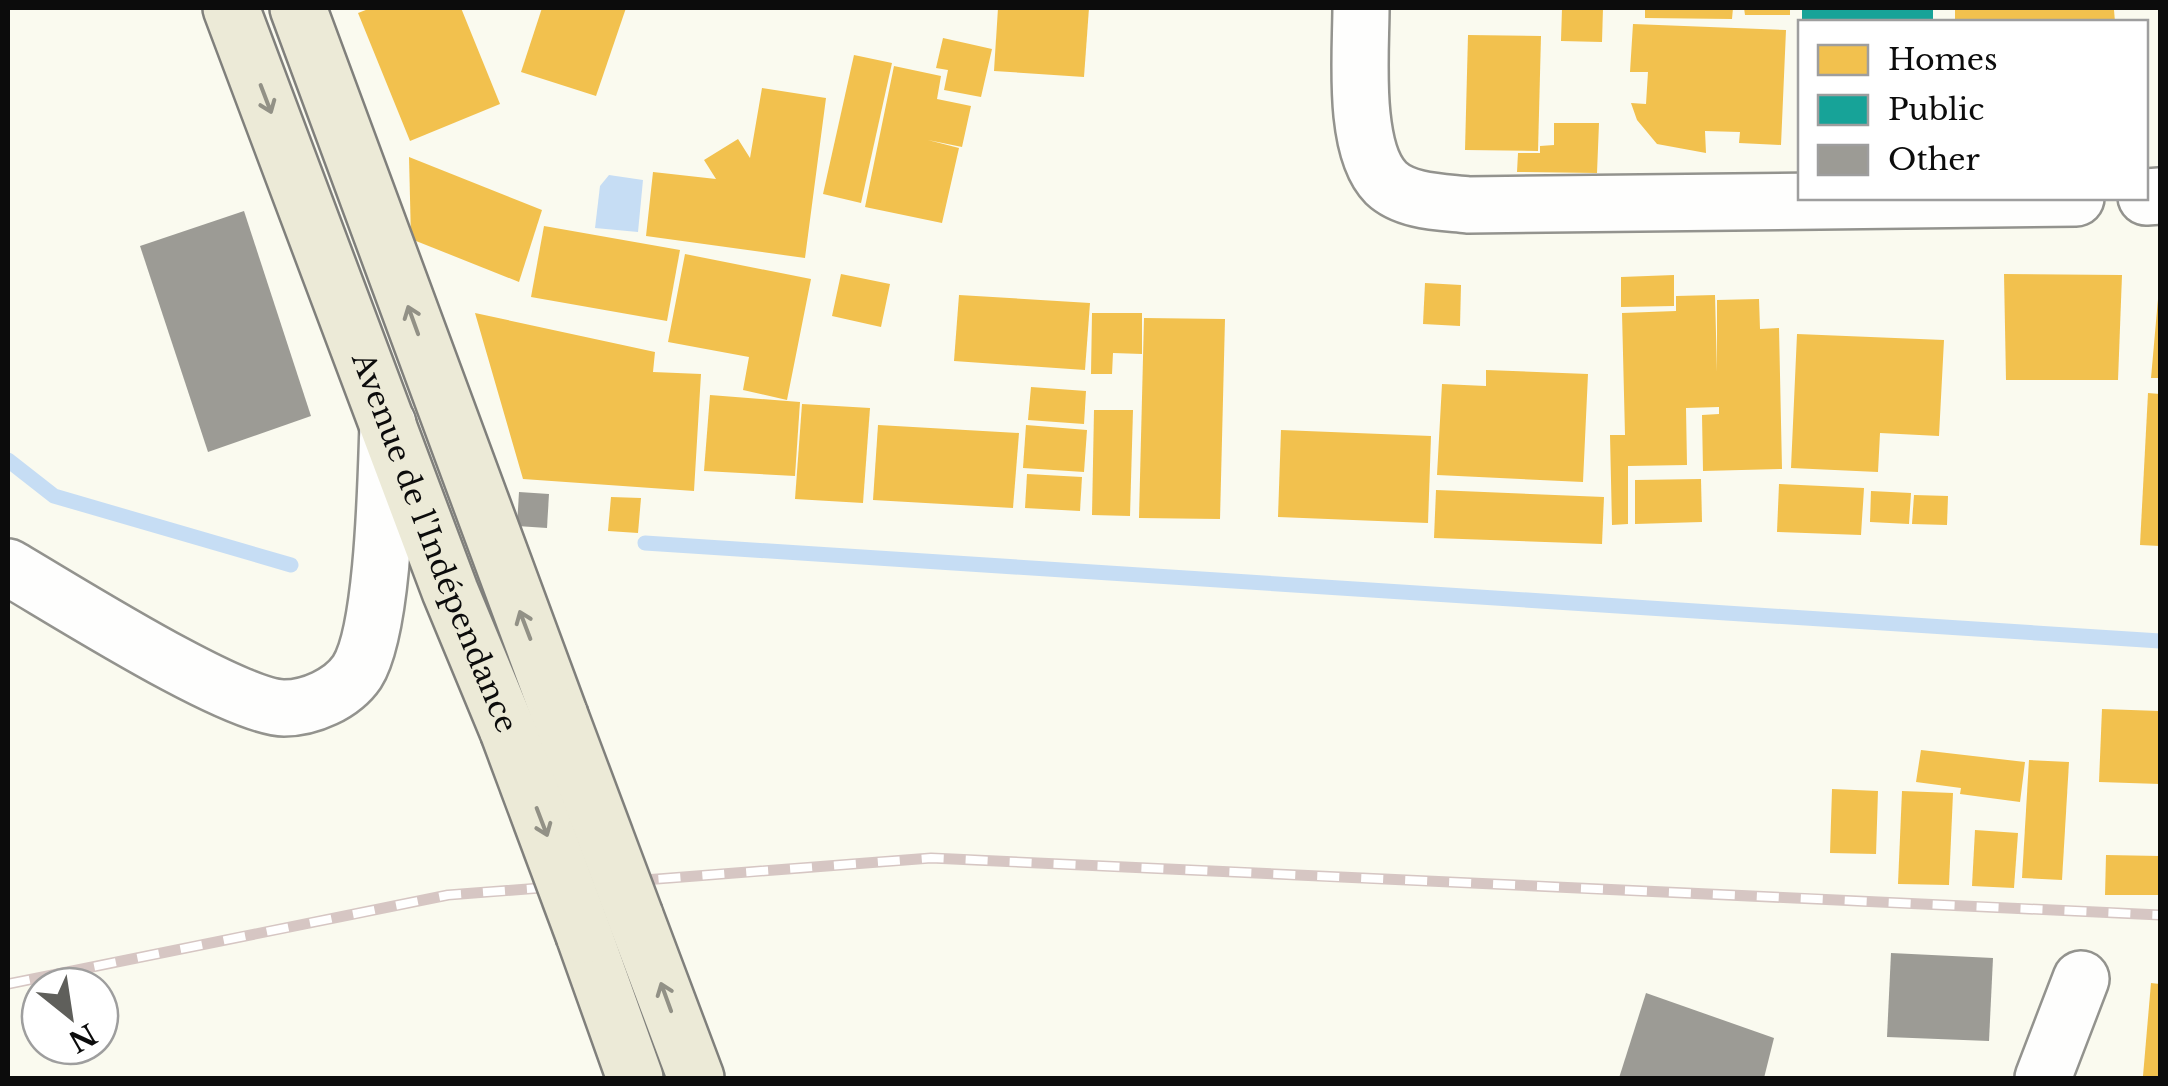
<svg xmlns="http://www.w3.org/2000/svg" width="2168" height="1086" font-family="'Libre Baskerville',serif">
<rect width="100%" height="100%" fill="#fafaef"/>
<polygon fill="#c6ddf4" points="609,175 643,180 638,232 595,228 600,186"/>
<g fill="#f2c14e">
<polygon points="371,8 461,8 500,104 410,141 358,13"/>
<polygon points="542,8 626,8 596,96 521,72"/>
<polygon points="998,8 1089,8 1084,77 994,71"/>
<polygon points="1562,8 1603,8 1602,42 1561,41"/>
<polygon points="1645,8 1733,8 1732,19 1645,18"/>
<polygon points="1744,8 1790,8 1790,15 1745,15"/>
<polygon points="1955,8 2114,10 2115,22 1955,22"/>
<polygon points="1633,24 1786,30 1781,145 1739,143 1740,132 1705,131 1706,153 1657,144 1637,120 1631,103 1646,104 1648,72 1630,72"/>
<polygon points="1468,35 1541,36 1538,151 1465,150"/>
<polygon points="943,38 992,49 981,97 944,90 948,70 936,68"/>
<polygon points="854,55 892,63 861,203 823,194"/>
<polygon points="894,66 941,76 937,99 971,106 962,147 928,140 959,148 942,223 865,207"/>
<polygon points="762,88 826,98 805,258 646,236 653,172 716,179 704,160 738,139 750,158"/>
<polygon points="1554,123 1599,123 1597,173 1517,172 1518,153 1540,153 1540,146 1554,145"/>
<polygon points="409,157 542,210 519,282 411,239"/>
<polygon points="544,226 680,250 667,321 531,297"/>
<polygon points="685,254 811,279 787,400 743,390 749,357 668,342"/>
<polygon points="841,274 890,284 881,327 832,316"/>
<polygon points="2004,274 2122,275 2118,380 2006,380"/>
<polygon points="1674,275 1674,306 1621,307 1621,277"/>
<polygon points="1425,283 1461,285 1460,326 1423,324"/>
<polygon points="959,295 1090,303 1085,370 954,361"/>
<polygon points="1715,295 1717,372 1717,300 1759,299 1760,329 1779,328 1782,469 1703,471 1702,415 1719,414 1719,407 1686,408 1687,465 1628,466 1628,524 1612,525 1610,435 1625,435 1622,313 1676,311 1676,296"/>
<polygon points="2158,299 2160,300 2160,378 2151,378"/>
<polygon points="475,313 655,352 653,372 701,374 694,491 523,479"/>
<polygon points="1092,313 1142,313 1142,354 1113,353 1112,374 1091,374"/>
<polygon points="1144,318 1225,319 1220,519 1139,518"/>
<polygon points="1797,334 1944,340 1939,436 1880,433 1878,472 1791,468"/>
<polygon points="1486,370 1588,374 1583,482 1437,475 1442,384 1486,386"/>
<polygon points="1031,387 1086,391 1084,424 1028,420"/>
<polygon points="2148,393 2160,394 2160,546 2140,545"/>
<polygon points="710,395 800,402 795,476 704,471"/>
<polygon points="802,404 870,408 863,503 795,499"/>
<polygon points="1094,410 1133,410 1130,516 1092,515"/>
<polygon points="878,425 1019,433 1013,508 873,500"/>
<polygon points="1026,425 1087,430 1084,472 1023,468"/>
<polygon points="1281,430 1431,436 1428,523 1278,517"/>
<polygon points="1027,474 1082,477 1080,511 1025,508"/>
<polygon points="1701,479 1702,522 1635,524 1635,480"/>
<polygon points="1779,484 1864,488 1861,535 1777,532"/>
<polygon points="1436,490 1604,497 1602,544 1434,538"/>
<polygon points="1871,491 1911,493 1909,524 1870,522"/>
<polygon points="1914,495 1948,496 1947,525 1912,524"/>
<polygon points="611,497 641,498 638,533 608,531"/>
<polygon points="2102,709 2160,711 2160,784 2099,782"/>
<polygon points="1921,750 2025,762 2020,802 1960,794 1961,788 1916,782"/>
<polygon points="2029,760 2069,762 2062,880 2022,878"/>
<polygon points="1832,789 1878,791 1876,854 1830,853"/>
<polygon points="1902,791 1953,793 1949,885 1898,884"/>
<polygon points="1975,830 2018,833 2014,888 1972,886"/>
<polygon points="2106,855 2160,856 2160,895 2105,895"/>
<polygon points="2151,983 2160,984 2160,1077 2143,1076"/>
</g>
<rect fill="#17a398" x="1802" y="8" width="131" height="14"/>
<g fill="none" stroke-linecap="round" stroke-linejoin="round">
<g stroke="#c6ddf4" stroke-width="15">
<polyline points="8,460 54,496 291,565"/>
<polyline points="645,543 2160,641"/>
</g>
</g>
<g fill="#9c9b95">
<polygon points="244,211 311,416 208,452 140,246"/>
<polygon points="519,492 549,494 547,528 517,526"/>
<polygon points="1891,953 1993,958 1989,1041 1887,1037"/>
<polygon points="1646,993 1774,1038 1764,1078 1619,1078"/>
</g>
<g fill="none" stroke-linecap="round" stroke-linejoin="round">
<defs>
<g id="minor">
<path d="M 1361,8 C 1361,52 1352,149 1386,183 C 1406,202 1442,202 1468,205 L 2076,198"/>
<polyline points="2146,197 2160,196"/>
<path d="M 8,567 C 60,597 234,708 284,708 C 310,708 342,694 357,672 C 384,630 386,478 388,424"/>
<polyline points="2043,1078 2081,979"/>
</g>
<g id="major">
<path id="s1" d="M 231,8 L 450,591 L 508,731"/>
<polyline points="298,8 560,716"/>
<polyline points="635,916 696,1078"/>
<polyline points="584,935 635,1078"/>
</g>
</defs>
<use href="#minor" stroke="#93938e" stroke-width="60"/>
<use href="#major" stroke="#80807c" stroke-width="60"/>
<use href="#minor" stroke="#fefefd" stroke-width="55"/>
<use href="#major" stroke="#ecead7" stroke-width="55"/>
<defs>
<polyline id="rail" points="8,984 448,895 931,858 2160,915"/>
</defs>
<use href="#rail" stroke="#d6c6c3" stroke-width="11"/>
<use href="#rail" stroke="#fff" stroke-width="8" stroke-dasharray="22" stroke-linecap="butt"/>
<defs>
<g id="major-bridge">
<polyline points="560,716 635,916"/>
<polyline points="508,731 584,935"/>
</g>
</defs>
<use href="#major-bridge" stroke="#80807c" stroke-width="60" stroke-linecap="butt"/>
<use href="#major-bridge" stroke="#ecead7" stroke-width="55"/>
</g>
<defs><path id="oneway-shaft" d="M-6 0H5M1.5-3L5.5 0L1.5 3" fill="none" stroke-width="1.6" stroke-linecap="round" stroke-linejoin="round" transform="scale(2.5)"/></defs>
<g stroke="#929186">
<use href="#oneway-shaft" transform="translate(266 99) rotate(69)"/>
<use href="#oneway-shaft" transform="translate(413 320) rotate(-110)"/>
<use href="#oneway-shaft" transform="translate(525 625) rotate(-111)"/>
<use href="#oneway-shaft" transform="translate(542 822) rotate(69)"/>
<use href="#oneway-shaft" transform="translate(666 997) rotate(-110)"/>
</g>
<g text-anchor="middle" stroke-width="10" stroke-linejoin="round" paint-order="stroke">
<g font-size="30" fill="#0c0c0c" stroke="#fff">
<text dy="10" stroke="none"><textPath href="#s1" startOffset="572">Avenue de l'Indépendance</textPath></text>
</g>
</g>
<rect width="2168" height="1086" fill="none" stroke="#0c0c0c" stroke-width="20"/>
<rect x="1798" y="20" width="350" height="180" fill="#ffffff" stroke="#9e9e9e" stroke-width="2.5"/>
<rect x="1818" y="45" width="50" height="30" fill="#f2c14e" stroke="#9e9e9e" stroke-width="2.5"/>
<text x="1888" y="70" font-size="30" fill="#0c0c0c">Homes</text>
<rect x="1818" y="95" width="50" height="30" fill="#17a398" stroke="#9e9e9e" stroke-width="2.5"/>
<text x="1888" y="120" font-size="30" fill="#0c0c0c">Public</text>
<rect x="1818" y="145" width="50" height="30" fill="#9c9b95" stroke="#9e9e9e" stroke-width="2.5"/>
<text x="1888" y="170" font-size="30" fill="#0c0c0c">Other</text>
<g transform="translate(70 1016) rotate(150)"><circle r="48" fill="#ffffff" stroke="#9e9e9e" stroke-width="2.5"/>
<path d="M0-8L18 38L0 25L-18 38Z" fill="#5f5f5b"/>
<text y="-15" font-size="28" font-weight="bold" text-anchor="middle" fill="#0c0c0c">N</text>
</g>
</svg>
